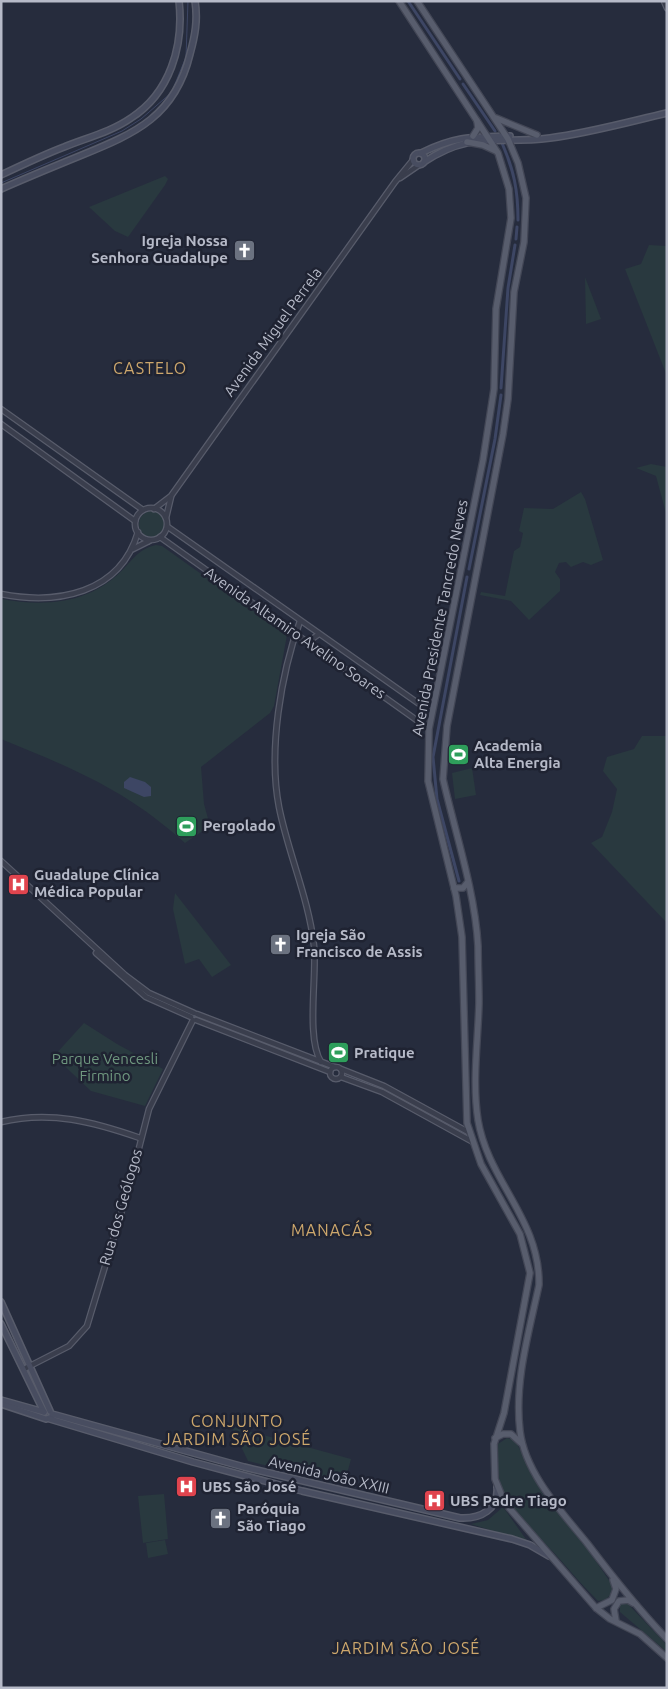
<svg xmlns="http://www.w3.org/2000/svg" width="668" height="1689" font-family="Ubuntu,sans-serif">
<rect width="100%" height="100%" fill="#262c3d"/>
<g fill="#29393f">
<polygon points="165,176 168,179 165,185 128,237 115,231 89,207"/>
<polygon points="649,245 667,246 667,376 625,269 641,264"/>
<polygon points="585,277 601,319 586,324"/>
<polygon points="651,464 667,467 667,517 656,476 636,468"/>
<polygon points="581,492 585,499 603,560 591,565 583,562 571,567 566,562 559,563 555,572 560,579 560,591 529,620 511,601 480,595 481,592 505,596 514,551 520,547 523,533 519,531 524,508 553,509"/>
<circle cx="152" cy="524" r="13"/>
<path d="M 156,545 L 162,546 L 287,635 L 274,706 L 270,713 L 201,767 L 204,804 L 210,826 L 185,843 C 125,789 74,769 1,739 L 1,599 C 41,606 82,605 115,577 C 130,565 136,549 156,545 Z"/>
<polygon points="642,736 667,736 667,923 591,843 602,837 612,812 617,789 603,771 607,757 634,749"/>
<polygon points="472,768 476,795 455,799 452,773"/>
<polygon points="175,893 231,965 212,977 199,959 185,964 173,909"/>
<polygon points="84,1023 117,1044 163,1069 145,1106 91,1091 54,1056"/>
<polygon points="234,1427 351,1459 344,1485 248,1461 233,1430"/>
<path d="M 507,1438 L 515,1440 L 543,1495 L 589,1551 L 613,1586 L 611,1594 L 605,1600 L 598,1601 C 583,1586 570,1571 556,1555 C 538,1536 517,1516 504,1493 C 497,1478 496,1460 498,1444 Z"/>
<polygon points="164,1494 168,1539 143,1543 138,1496"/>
<polygon points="503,1507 528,1542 471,1524 488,1520"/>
<polygon points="165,1540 168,1554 148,1558 146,1543"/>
<polygon points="620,1603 628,1604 667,1645 667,1652 620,1612"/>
</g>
<polygon fill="#3d4664" points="130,777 145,782 151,787 151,796 144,797 124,788 124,782"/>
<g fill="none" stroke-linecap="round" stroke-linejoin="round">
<g stroke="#3d4664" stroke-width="1">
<polyline points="173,89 186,57 188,1"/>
<polyline points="1,183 122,131 141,119 171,93"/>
</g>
<g stroke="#3d4664" stroke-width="3">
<polyline points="408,1 460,79"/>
<polyline points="463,84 495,131"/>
<path d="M 502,143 C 514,171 518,190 518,220"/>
<polyline points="516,239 517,227"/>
<polyline points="501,388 508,288 515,245"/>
<polyline points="469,569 495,439 501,395"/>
<polyline points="459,881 437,799 433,757 467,577"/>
</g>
<defs>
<g id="tertiary">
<polyline points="664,1 667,8"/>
<polyline points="400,178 419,165"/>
<polyline points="1,409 143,510"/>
<polyline points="1,424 135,521"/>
<circle cx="151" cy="524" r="16"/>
<polyline points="154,509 171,496 395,182 413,160"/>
<polyline points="166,518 171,497"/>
<polyline points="168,527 432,713"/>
<polyline points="160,537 429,729"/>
<polyline points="133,549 149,541"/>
<path d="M 1,594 C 57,605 120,594 138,532"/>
<path d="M 300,621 C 281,674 268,750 279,807 C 288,853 309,899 314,946 C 317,976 306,1038 321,1062"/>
<polyline points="312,645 312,639 319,634"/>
<polyline points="417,720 423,714 423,707"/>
<polyline points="1,861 125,975 149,993 194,1013"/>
<polyline points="96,953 146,997 191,1017"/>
<polyline points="197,1014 335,1067"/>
<polyline points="196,1020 330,1072"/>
<circle cx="336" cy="1073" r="6"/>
<polyline points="341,1069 384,1086 470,1133"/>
<polyline points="341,1077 382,1092 473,1142"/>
<path d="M 1,1122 C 50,1110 94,1122 140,1138"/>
<polyline points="24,1369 69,1346 87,1326 129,1187 149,1109 193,1020"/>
</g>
<g id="secondary">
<circle cx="419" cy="159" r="6"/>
<path d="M 421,153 C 456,136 472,137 510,136"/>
<path d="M 424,162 C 472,130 498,145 550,138 C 589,133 628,122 667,113"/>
<path d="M 1,175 C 22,165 43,155 64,147 C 86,138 111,132 131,118 C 170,93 184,46 179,1"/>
<path d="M 1,189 C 28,177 55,166 82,155 C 136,133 175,116 190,54 C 195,36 198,20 195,1"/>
<polyline points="1,1302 50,1411"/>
<polyline points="1,1324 44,1412"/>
<polyline points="1,1400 44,1412"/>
<polyline points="1,1404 46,1419 52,1417"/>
<path d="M 52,1414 L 244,1467 L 460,1518 C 481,1519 499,1509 497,1487"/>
<polyline points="50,1419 193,1462 302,1491 512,1539 530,1545 549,1556"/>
</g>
<g id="primary">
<polyline points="399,1 498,153 509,189 511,218 496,309 494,389 483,460 429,729 428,781 456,896 462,937 467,1123 481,1164 520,1234 530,1273 504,1413 494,1444 495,1479 504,1501 510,1509 596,1608 610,1619 640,1634 667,1658"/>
<path d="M 417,1 L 508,139 L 518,163 L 526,198 L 524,242 L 514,292 L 508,399 L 503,434 L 447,726 L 443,779 C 455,832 475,891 478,946 C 478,965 479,984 479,1003 C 478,1041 472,1082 478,1120 C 488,1181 540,1219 539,1285 C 529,1332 514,1382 520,1431 C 525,1473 561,1511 587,1543 C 612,1576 638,1609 667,1639"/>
<polyline points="496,118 537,135"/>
<polyline points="473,136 478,128 477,121"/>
<polyline points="467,142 483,145 496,151"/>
<polyline points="454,888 463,888 467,883"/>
<polyline points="495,1438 503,1434 511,1434 521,1443"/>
<polyline points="596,1608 612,1600 616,1589 613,1580"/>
<polyline points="616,1621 614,1609 619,1601 628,1600 633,1603"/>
</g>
</defs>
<use href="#tertiary" stroke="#585c6b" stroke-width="7"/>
<use href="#secondary" stroke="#585c6b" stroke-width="8"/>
<use href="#primary" stroke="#434756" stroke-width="8"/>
<use href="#tertiary" stroke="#3a3e4d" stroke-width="4.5"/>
<use href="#secondary" stroke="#484d60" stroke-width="5"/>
<use href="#primary" stroke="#585d6d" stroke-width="5.5"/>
</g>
<defs>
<symbol id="church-square" viewBox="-11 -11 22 22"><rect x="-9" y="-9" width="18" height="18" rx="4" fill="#6b7280" stroke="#1f2332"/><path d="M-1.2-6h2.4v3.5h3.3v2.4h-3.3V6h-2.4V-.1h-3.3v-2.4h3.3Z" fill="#fff"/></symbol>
<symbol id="stadium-square" viewBox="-11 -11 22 22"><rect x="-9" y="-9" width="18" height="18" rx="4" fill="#2e9e5b" stroke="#1f2332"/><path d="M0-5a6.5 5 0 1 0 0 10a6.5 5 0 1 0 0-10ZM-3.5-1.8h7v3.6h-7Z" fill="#fff"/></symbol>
<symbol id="hospital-square" viewBox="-11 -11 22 22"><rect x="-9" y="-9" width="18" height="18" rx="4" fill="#e0444e" stroke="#1f2332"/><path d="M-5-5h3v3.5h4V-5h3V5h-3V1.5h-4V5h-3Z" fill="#fff"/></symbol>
</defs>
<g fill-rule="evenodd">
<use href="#church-square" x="232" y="238" width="25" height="25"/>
<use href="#stadium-square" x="446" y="742" width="25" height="25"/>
<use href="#stadium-square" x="174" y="814" width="25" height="25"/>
<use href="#hospital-square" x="6" y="872" width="25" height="25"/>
<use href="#church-square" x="268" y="932" width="25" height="25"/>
<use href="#stadium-square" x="326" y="1040" width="25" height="25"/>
<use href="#hospital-square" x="174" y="1474" width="25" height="25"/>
<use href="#hospital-square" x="422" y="1488" width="25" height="25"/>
<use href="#church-square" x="208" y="1506" width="25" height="25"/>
</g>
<g text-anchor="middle" stroke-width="5" stroke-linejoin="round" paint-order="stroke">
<g font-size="15" font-weight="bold" fill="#b6bac8" stroke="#1f2332" text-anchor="start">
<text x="228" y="246" text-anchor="end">Igreja Nossa<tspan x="228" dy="17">Senhora Guadalupe</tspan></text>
<text x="474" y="751">Academia<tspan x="474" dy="17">Alta Energia</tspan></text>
<text x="203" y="831">Pergolado</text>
<text x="34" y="880">Guadalupe Clínica<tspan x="34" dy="17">Médica Popular</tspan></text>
<text x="296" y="940">Igreja São<tspan x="296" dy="17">Francisco de Assis</tspan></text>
<text x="354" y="1058">Pratique</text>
<text x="202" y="1492">UBS São José</text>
<text x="450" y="1506">UBS Padre Tiago</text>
<text x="237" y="1514">Paróquia<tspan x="237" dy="17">São Tiago</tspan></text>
</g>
<g font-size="15" fill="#b6bac8" stroke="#1f2332">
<text transform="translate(273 332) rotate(-54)" y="5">Avenida Miguel Perrela</text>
<text transform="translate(440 618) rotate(-79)" y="5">Avenida Presidente Tancredo Neves</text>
<text transform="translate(295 633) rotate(35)" y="5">Avenida Altamiro Avelino Soares</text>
<text transform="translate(121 1207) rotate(-74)" y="5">Rua dos Geólogos</text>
<text transform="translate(329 1475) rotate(13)" y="5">Avenida João XXIII</text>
</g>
<g font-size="15" fill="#6f977f" stroke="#1f2332">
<text x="105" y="1064">Parque Vencesli<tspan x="105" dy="17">Firmino</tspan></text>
</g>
<g font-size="16" letter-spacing="1" fill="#cda76c" stroke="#1f2332">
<text x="150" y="374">CASTELO</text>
<text x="332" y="1236">MANACÁS</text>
<text x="237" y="1427">CONJUNTO<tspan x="237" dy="18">JARDIM SÃO JOSÉ</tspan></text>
<text x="406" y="1654">JARDIM SÃO JOSÉ</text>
</g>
</g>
<rect width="668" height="1689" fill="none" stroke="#b6bac8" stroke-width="5"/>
</svg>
